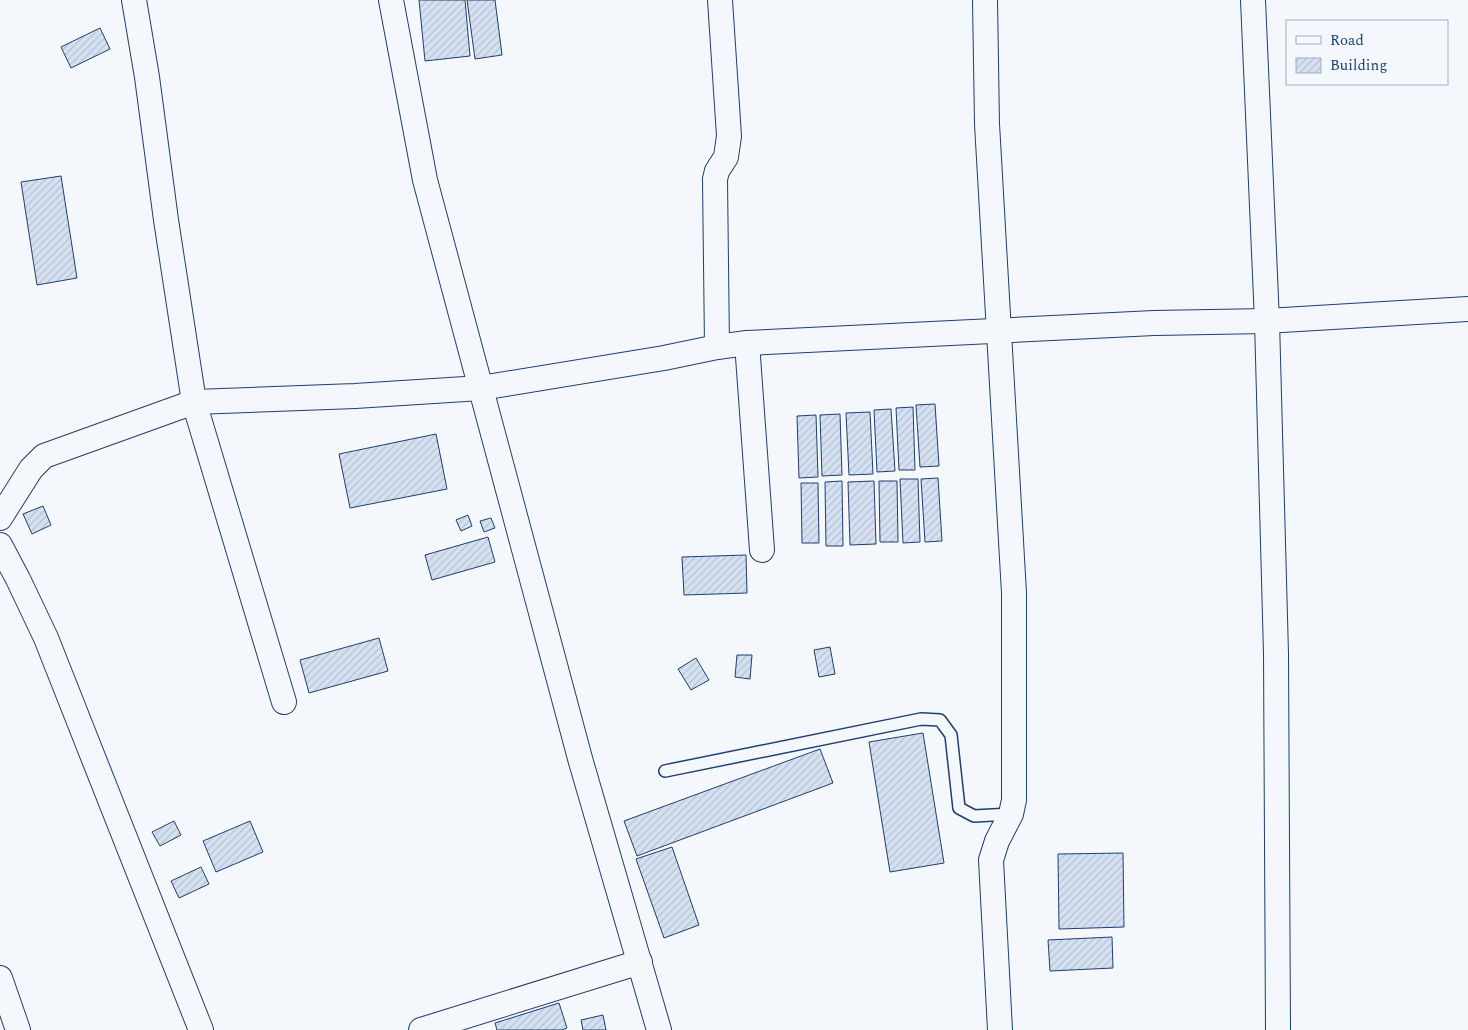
<svg xmlns="http://www.w3.org/2000/svg" width="1468" height="1030" font-family="Spectral,serif">
<defs>
<pattern id="building-hatch" width="6" height="6" patternUnits="userSpaceOnUse" patternTransform="scale(1.25)"><rect width="6" height="6" fill="#d5e0f0"/><path d="M-1 1l2-2M0 6l6-6M5 7l2-2" fill="none" stroke="#b6c1d1"/></pattern>
</defs>
<rect width="100%" height="100%" fill="#f4f7fb"/>
<g fill="url(#building-hatch)" stroke="#1d3f73">
<polygon points="419,0 465,0 470,56 425,61"/>
<polygon points="467,0 495,0 502,55 475,59"/>
<polygon points="100,28 110,49 71,68 61,47"/>
<polygon points="61,176 77,278 37,285 21,182"/>
<polygon points="935,404 939,466 920,467 916,405"/>
<polygon points="913,407 915,470 899,470 896,408"/>
<polygon points="891,409 895,471 877,472 874,410"/>
<polygon points="870,412 873,474 849,475 846,413"/>
<polygon points="840,414 842,475 822,476 820,415"/>
<polygon points="816,415 818,477 799,478 797,416"/>
<polygon points="436,434 447,489 350,508 339,454"/>
<polygon points="938,478 942,541 925,542 921,479"/>
<polygon points="900,479 918,479 920,542 903,543"/>
<polygon points="842,481 843,546 826,546 825,482"/>
<polygon points="874,481 876,544 850,545 848,482"/>
<polygon points="879,481 897,481 898,542 880,542"/>
<polygon points="801,483 818,483 819,543 802,543"/>
<polygon points="43,506 51,525 32,534 23,514"/>
<polygon points="468,515 472,526 461,531 456,520"/>
<polygon points="491,518 495,528 484,532 480,521"/>
<polygon points="488,537 495,562 432,580 425,555"/>
<polygon points="746,555 747,593 684,595 682,557"/>
<polygon points="379,638 388,671 309,693 300,660"/>
<polygon points="830,647 835,674 819,677 814,650"/>
<polygon points="737,655 752,655 750,679 735,677"/>
<polygon points="696,658 709,680 691,690 678,669"/>
<polygon points="923,733 944,863 890,872 869,742"/>
<polygon points="820,749 833,783 637,856 624,821"/>
<polygon points="174,821 181,835 160,846 152,832"/>
<polygon points="250,821 263,852 216,872 203,841"/>
<polygon points="672,847 699,925 664,938 636,859"/>
<polygon points="1123,853 1124,927 1059,929 1058,854"/>
<polygon points="201,867 209,884 179,898 171,881"/>
<polygon points="1112,937 1113,968 1050,971 1048,940"/>
<polygon points="559,1003 567,1028 562,1030 497,1030 495,1023"/>
<polygon points="603,1015 606,1030 583,1030 581,1020"/>
</g>
<g fill="none" stroke-linecap="round" stroke-linejoin="round">
<defs>
<polyline id="lane" points="665,771 921,719 940,720 951,735 959,808 974,816 1011,814"/>
<g id="street">
<polyline points="134,0 147,77 166,220 194,402 284,702"/>
<polyline points="391,0 425,180 581,762 659,1030"/>
<polyline points="985,0 987,124 1014,593 1014,800 1011,814 997,841 991,860 1000,1030"/>
<polyline points="1253,0 1267,321 1276,654 1278,1030"/>
<polyline points="747,343 762,550"/>
<polyline points="717,347 715,179 717,171 726,157 729,136 720,0"/>
<polyline points="0,518 31,469 44,456 194,402 355,396 481,388 664,358 717,347 747,343 1154,323 1267,321 1468,309"/>
<polyline points="0,545 18,579 46,638 201,1030"/>
<polyline points="0,978 18,1030"/>
<polyline points="421,1030 640,962"/>
</g>
</defs>
<use href="#lane" stroke="#1d3f73" stroke-width="14"/>
<use href="#street" stroke="#1d3f73" stroke-width="26"/>
<use href="#lane" stroke="#f4f7fb" stroke-width="11"/>
<use href="#street" stroke="#f4f7fb" stroke-width="24"/>
</g>
<rect x="1286" y="20" width="162" height="65" fill="#f4f7fb" stroke="#9eadc5"/>
<rect x="1296" y="36" width="25" height="8" fill="#f4f7fb" stroke="#9eadc5"/>
<text x="1330" y="45" font-size="15" fill="#1d3f73">Road</text>
<rect x="1296" y="58" width="25" height="15" fill="url(#building-hatch)" stroke="#9eadc5"/>
<text x="1330" y="70" font-size="15" fill="#1d3f73">Building</text>
</svg>
